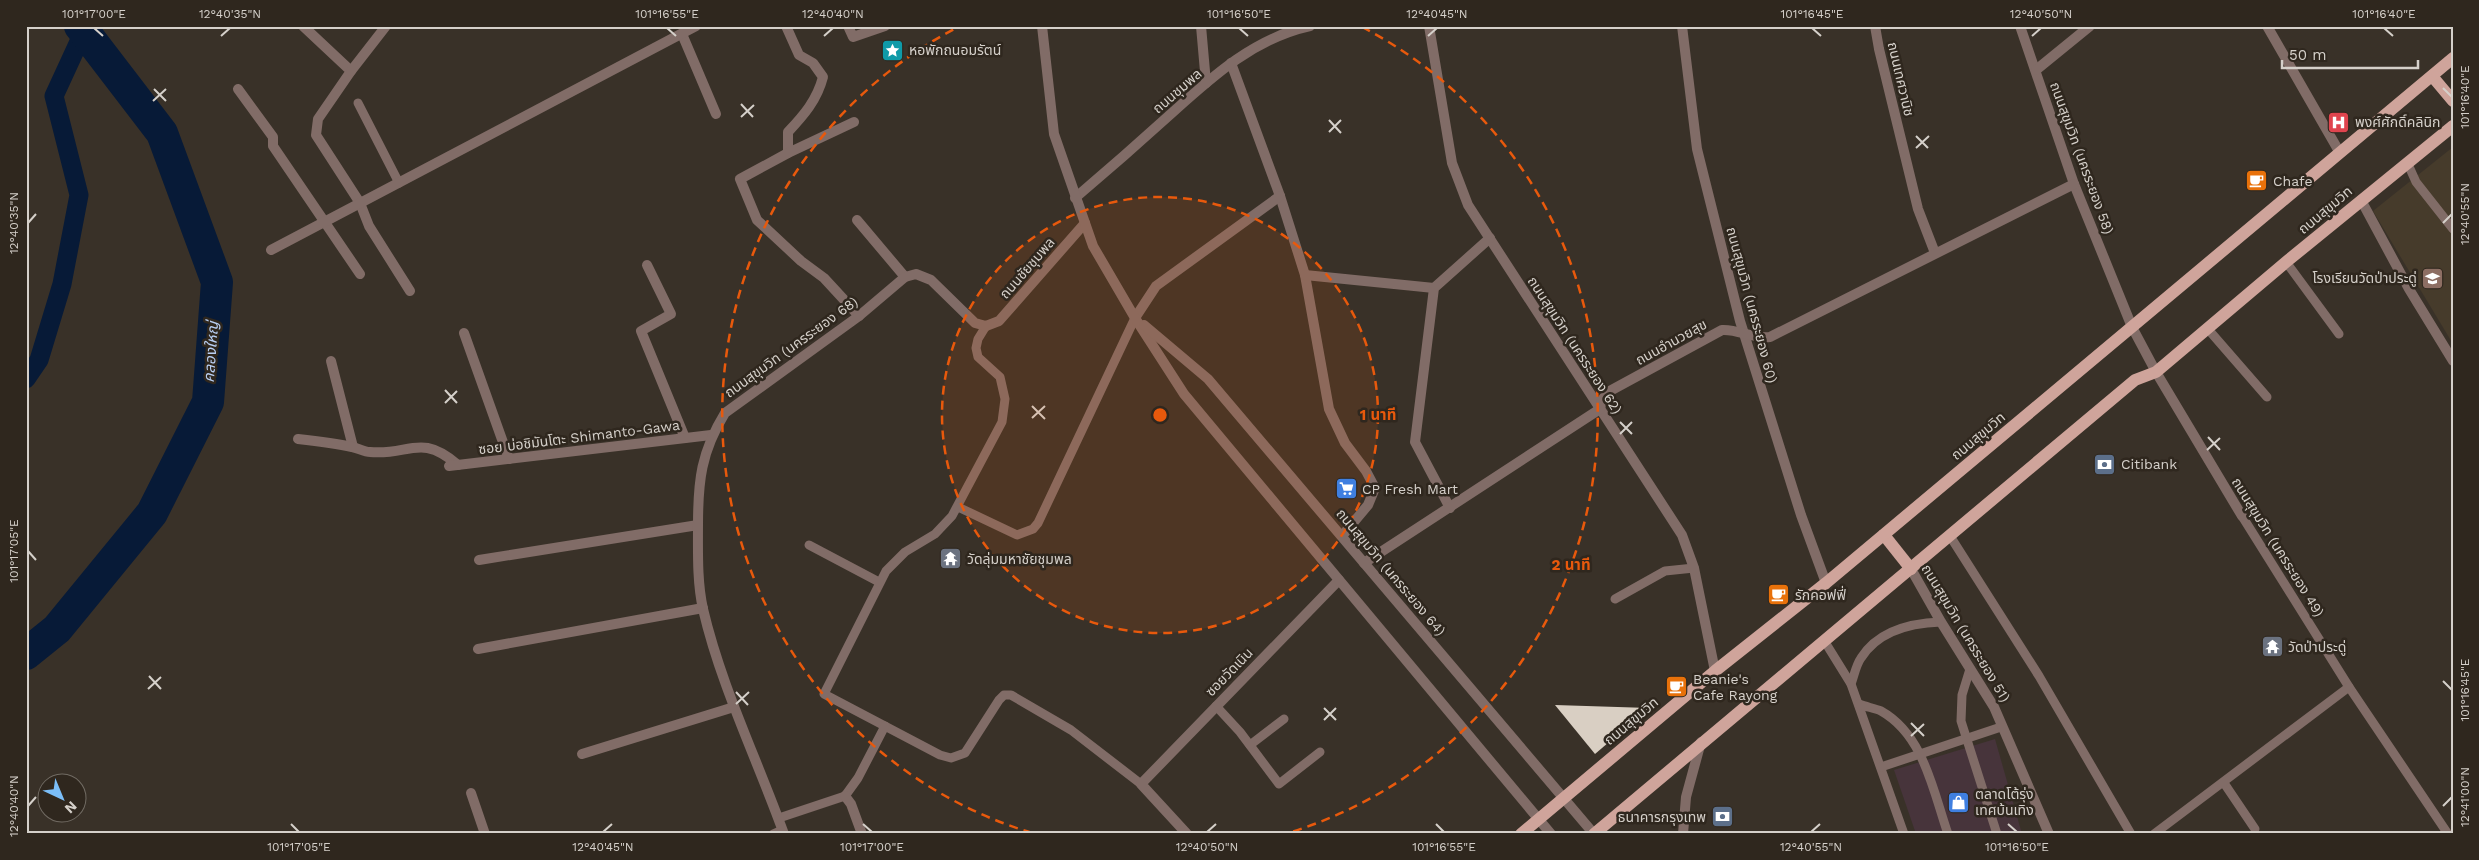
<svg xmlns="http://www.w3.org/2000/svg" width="2479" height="860" font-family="'Work Sans','Noto Sans Thai',sans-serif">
<rect width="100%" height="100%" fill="#393128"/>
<polygon fill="#47343b" points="1995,739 2022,834 1916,834 1894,770"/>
<polygon fill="#463b2b" points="2453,147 2453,344 2373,211"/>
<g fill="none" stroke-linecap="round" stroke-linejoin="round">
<polyline stroke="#071a37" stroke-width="19" points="26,379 39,360 62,284 79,195 54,96 83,33"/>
<polyline stroke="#071a37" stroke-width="32" points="26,654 57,629 152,513 208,402 217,282 162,133 80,26"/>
</g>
<polygon fill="#d9cfc3" points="1555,705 1649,708 1595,754"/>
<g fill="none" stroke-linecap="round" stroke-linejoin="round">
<g stroke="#816c67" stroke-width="9">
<polyline points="358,103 399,183"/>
<polyline points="2407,162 2416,182 2453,229"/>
<polyline points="2286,262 2339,334"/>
<polyline points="986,326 978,339 976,348 978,357 1000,377 1005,399 1002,422 952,516 935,534 905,552 886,571 824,694 940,755 951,758 965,753 999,700 1004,695 1011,695 1071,730 1141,784"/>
<polyline points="2207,328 2267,397"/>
<polyline points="958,507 1017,535 1033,529 1038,523 1135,318"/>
<polyline points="2242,516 2349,687 2448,834"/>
<polyline points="1950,536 2039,676 2131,834"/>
<polyline points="809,545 879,582"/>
<polyline points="1615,599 1665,571 1694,568"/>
<polyline points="1825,642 1851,684 1904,834"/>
<polyline points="1970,669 1962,695 1961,721 1997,834"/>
<path d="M 1851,684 C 1854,676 1856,665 1861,658 C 1878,631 1911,623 1941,622"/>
<path d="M 1859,704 C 1866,707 1874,708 1881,711 C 1924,735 1933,791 1948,834"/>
<polyline points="1216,706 1240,732 1279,784 1320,752"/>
<polyline points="1250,745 1284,719"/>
<polyline points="1881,767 2001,727"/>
<polyline points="2224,783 2255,829"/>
<polyline points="779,818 845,796 858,778 885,726"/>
<polyline points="773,834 782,830"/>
<polyline points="2154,834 2349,687"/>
</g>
<g stroke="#816c67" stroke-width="10">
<polyline points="303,26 351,71 318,119 316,135 360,203 369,226 410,291"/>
<path d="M 786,26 L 799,55 L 813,63 L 823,77 C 817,100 804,115 788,132 L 788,153"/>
<polyline points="848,26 853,37 885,26"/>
<polyline points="1201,26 1206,83"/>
<polyline points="1429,26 1452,163 1468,205 1682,535 1694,568 1715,671"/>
<polyline points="1682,26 1697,149 1740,321 1801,515 1826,583"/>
<polyline points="1875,26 1879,49 1918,209 1935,253"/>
<polyline points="2020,26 2074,184 2132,327 2156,372 2242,516"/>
<polyline points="2267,26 2340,153"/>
<polyline points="682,34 716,114"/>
<polyline points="1231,63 1280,196 1305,275 1329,409 1345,443 1366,471 1375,488 1368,505 1342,536"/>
<polyline points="2036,70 2090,26"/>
<polyline points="351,71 386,26"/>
<polyline points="238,89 273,137 273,146 360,274"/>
<polyline points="854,122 788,153 740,179 757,220 801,261 824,278 859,316"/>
<path d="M 1075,198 C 1108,170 1141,141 1173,112 C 1214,75 1255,38 1310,26"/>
<polyline points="2361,200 2409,289 2453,361"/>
<polyline points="857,220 905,277"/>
<polyline points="271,250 696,26"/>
<polyline points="647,265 671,314 641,331 685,438"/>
<polyline points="1305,275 1434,288"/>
<polyline points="1135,318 1156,286 1280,196"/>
<polyline points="464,333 509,459"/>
<polyline points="331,361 353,447"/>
<path d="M 298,439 C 316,441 334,443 352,447 C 358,448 364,452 370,452 C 409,456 420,432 458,465"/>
<polyline points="449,466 711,435"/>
<polyline points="1450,508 1415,442 1434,288 1490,238"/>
<polyline points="479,560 698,525"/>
<path d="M 1364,563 L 1600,409 L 1602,400 L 1608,392 L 1722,330 C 1739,329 1752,339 1770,337 L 2074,184"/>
<polyline points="1911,569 1941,622 1994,707 2049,834"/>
<polyline points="478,649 703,608"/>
<polyline points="582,754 734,707"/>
<polyline points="471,793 485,834"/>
<polyline points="845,796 851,804 862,834"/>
<path d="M 784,834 C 757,759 721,686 703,609 C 697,582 698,552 698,525 C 698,481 701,452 725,413 L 859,316 L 905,277 L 916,274 L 931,280 L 975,323 L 986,326 L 999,321 L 1085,223"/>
<polyline points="1187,834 1141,784 1339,580"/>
<polyline points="1683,834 1686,797 1701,742"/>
</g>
<g stroke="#816c67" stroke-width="10">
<polyline points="1042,26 1054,134 1093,246 1135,318 1184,394 1551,834"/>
<polyline points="1144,325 1208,379 1594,834"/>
</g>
<g stroke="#cfa49b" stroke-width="12">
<polyline points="2432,76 2453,101"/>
<polyline points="1884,535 1911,569"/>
<polyline points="1521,834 1715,671 1826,583 2453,58"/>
<polyline points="1594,834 2135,380 2156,372 2286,262 2453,126"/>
</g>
</g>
<path fill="none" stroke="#d5d0ca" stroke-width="2" d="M 94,28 L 103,36M 667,28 L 676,36M 1239,28 L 1248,36M 1812,28 L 1821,36M 2384,28 L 2393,36M 221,36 L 230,28M 824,36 L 833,28M 1428,36 L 1437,28M 2032,36 L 2041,28M 2443,88 L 2452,97M 154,89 L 166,101M 153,101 L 166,89M 741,104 L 753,117M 741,117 L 754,105M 1329,120 L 1341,133M 1329,132 L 1341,120M 1916,136 L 1928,148M 1916,148 L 1929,136M 28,223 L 36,214M 2443,223 L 2452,214M 445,390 L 457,403M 445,403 L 457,391M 1032,406 L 1045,419M 1032,418 L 1045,406M 1620,422 L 1632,434M 1620,434 L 1632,422M 2208,437 L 2220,450M 2207,450 L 2220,438M 28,551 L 36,560M 149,676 L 161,689M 2443,681 L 2452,690M 148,689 L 161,677M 736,692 L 748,705M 736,704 L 749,692M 1324,708 L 1336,720M 1324,720 L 1336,708M 1911,723 L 1924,736M 1911,736 L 1924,724M 28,806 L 36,797M 2443,806 L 2452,797M 291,824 L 299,832M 863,824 L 872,832M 1436,824 L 1444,832M 2008,824 L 2017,832M 603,832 L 612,824M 1207,832 L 1216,824M 1811,832 L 1820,824"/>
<circle cx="1160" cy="415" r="218" fill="#e8590c" fill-opacity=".12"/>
<g fill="none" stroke="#e8590c" stroke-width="2.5" stroke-dasharray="9 6">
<circle cx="1160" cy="415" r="218"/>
<path d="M1032 833A437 437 0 0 1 958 27M1362 27A437 437 0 0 1 1288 833"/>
</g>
<defs>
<symbol id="sight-square" viewBox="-11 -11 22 22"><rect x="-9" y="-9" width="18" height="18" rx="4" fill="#0f9aa8" stroke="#2f271e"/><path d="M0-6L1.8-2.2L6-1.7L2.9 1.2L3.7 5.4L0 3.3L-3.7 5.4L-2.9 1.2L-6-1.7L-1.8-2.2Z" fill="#fff"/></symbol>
<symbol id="hospital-square" viewBox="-11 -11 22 22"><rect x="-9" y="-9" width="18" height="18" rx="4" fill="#e0444e" stroke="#2f271e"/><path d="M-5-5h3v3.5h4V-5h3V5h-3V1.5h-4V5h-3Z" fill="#fff"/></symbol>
<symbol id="cafe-square" viewBox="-11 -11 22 22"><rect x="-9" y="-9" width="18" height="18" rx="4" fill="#e8710a" stroke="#2f271e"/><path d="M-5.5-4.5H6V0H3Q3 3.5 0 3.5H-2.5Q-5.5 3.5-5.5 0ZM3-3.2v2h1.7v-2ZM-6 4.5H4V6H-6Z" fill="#fff"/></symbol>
<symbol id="school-square" viewBox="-11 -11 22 22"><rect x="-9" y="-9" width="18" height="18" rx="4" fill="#8d6e63" stroke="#2f271e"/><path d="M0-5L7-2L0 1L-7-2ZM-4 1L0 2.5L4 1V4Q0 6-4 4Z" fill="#fff"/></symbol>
<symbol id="bank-square" viewBox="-11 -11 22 22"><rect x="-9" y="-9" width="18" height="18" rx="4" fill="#5c6f8a" stroke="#2f271e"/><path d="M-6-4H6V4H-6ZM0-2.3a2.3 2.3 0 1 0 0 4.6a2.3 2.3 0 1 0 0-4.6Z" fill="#fff"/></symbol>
<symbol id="supermarket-square" viewBox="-11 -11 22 22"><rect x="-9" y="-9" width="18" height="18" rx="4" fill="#3f7fe0" stroke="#2f271e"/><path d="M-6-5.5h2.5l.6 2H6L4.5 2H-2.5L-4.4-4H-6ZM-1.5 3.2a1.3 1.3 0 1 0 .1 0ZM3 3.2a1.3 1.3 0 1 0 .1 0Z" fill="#fff"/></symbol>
<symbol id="temple-square" viewBox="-11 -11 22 22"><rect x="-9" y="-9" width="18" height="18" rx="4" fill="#6b7280" stroke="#2f271e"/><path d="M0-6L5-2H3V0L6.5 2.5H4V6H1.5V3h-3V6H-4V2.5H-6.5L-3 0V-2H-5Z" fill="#fff"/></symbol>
<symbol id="shop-square" viewBox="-11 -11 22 22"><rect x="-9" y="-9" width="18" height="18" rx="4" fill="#3f7fe0" stroke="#2f271e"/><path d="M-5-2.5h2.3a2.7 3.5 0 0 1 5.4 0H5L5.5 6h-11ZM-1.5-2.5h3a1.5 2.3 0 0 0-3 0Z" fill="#fff"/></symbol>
</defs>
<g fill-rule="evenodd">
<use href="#sight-square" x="880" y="38" width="25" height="25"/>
<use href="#hospital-square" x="2326" y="110" width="25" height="25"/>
<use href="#cafe-square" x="2244" y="168" width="25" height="25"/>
<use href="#school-square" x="2420" y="266" width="25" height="25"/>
<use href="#bank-square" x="2092" y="452" width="25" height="25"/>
<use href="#supermarket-square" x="1334" y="476" width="25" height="25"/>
<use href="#temple-square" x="938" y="546" width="25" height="25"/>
<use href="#cafe-square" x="1766" y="582" width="25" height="25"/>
<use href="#temple-square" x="2260" y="634" width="25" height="25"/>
<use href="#cafe-square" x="1664" y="674" width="25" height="25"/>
<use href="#shop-square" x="1946" y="790" width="25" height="25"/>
<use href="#bank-square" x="1710" y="804" width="25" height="25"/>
</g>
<g text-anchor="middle" stroke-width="5" stroke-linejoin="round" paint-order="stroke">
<g font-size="14" fill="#d5d0ca" stroke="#2f271e" text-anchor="start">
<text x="909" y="55">หอพักถนอมรัตน์</text>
<text x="2355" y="127">พงศ์ศักดิ์คลินิก</text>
<text x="2273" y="186">Chafe</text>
<text x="2417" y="283" text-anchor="end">โรงเรียนวัดป่าประดู่</text>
<text x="2121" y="469">Citibank</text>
<text x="1362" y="494">CP Fresh Mart</text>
<text x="967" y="564">วัดลุ่มมหาชัยชุมพล</text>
<text x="1795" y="600">รักคอฟฟี่</text>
<text x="2288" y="652">วัดป่าประดู่</text>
<text x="1693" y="684">Beanie's<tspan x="1693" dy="16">Cafe Rayong</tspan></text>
<text x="1975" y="799">ตลาดโต้รุ่ง<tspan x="1975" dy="16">เทศบ้นเทิง</tspan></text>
<text x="1706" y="822" text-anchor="end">ธนาคารกรุงเทพ</text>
</g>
<g font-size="14" fill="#d5d0ca" stroke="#2f271e">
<text transform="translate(1901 79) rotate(77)" y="5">ถนนเทศวานิช</text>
<text transform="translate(1177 91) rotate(-41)" y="5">ถนนชุมพล</text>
<text transform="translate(2082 158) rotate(70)" y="5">ถนนสุขุมวิท (นครระยอง 58)</text>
<text transform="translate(2325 210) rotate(-40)" y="5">ถนนสุขุมวิท</text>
<text transform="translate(1027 268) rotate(-49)" y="5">ถนนชัยชุมพล</text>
<text transform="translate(1752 305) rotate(75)" y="5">ถนนสุขุมวิท (นครระยอง 60)</text>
<text transform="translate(1671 342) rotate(-29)" y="5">ถนนอำนวยสุข</text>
<text transform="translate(1575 345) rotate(57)" y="5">ถนนสุขุมวิท (นครระยอง 62)</text>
<text transform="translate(791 347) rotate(-36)" y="5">ถนนสุขุมวิท (นครระยอง 68)</text>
<text transform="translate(1978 436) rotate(-40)" y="5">ถนนสุขุมวิท</text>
<text transform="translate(579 437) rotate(-7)" y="5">ซอย บ่อชิมันโตะ Shimanto-Gawa</text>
<text transform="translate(2278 547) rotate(58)" y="5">ถนนสุขุมวิท (นครระยอง 49)</text>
<text transform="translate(1391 572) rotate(50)" y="5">ถนนสุขุมวิท (นครระยอง 64)</text>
<text transform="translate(1966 633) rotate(59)" y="5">ถนนสุขุมวิท (นครระยอง 51)</text>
<text transform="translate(1229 672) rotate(-46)" y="5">ซอยวัดเนิน</text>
<text transform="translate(1631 721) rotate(-40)" y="5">ถนนสุขุมวิท</text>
</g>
<g font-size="15" font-style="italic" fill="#b9cff3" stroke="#2f271e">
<text transform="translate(211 352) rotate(-86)" y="5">คลองใหญ่</text>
</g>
</g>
<circle cx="1160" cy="415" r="8" fill="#e8590c" stroke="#2f271e" stroke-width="2.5"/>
<g font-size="15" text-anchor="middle" font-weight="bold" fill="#e8590c" stroke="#2f271e" stroke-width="5" stroke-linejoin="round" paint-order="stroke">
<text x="1378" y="420">1 นาที</text>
<text x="1571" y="570">2 นาที</text>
</g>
<rect width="2479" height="860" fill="none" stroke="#2f271e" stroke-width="55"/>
<g transform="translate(62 798) rotate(136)"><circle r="24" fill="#2f271e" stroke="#716b63"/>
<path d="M0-4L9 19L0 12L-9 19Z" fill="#7bbef8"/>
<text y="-8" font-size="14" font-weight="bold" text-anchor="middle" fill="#d5d0ca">N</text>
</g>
<path d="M2282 60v8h136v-8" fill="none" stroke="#d5d0ca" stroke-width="2.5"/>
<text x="2289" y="60" font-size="15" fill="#d5d0ca" stroke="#2f271e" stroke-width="4" paint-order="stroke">50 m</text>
<rect x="28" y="28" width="2424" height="804" fill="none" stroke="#d5d0ca" stroke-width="2"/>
<g font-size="12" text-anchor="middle" fill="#d5d0ca">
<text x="94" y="18">101°17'00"E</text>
<text x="230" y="18">12°40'35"N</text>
<text x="667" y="18">101°16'55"E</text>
<text x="833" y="18">12°40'40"N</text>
<text x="1239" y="18">101°16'50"E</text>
<text x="1437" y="18">12°40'45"N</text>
<text x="1812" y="18">101°16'45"E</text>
<text x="2041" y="18">12°40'50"N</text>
<text x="2384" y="18">101°16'40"E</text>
<text transform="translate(2465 97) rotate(-90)" y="4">101°16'40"E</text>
<text transform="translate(2465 214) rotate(-90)" y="4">12°40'55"N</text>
<text transform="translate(14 223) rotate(-90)" y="4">12°40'35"N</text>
<text transform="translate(14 551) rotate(-90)" y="4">101°17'05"E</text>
<text transform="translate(2465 690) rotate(-90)" y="4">101°16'45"E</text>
<text transform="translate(2465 797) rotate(-90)" y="4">12°41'00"N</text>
<text transform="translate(14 806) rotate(-90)" y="4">12°40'40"N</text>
<text x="299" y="851">101°17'05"E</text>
<text x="603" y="851">12°40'45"N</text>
<text x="872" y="851">101°17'00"E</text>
<text x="1207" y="851">12°40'50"N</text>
<text x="1444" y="851">101°16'55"E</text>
<text x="1811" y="851">12°40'55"N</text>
<text x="2017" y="851">101°16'50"E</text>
</g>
</svg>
